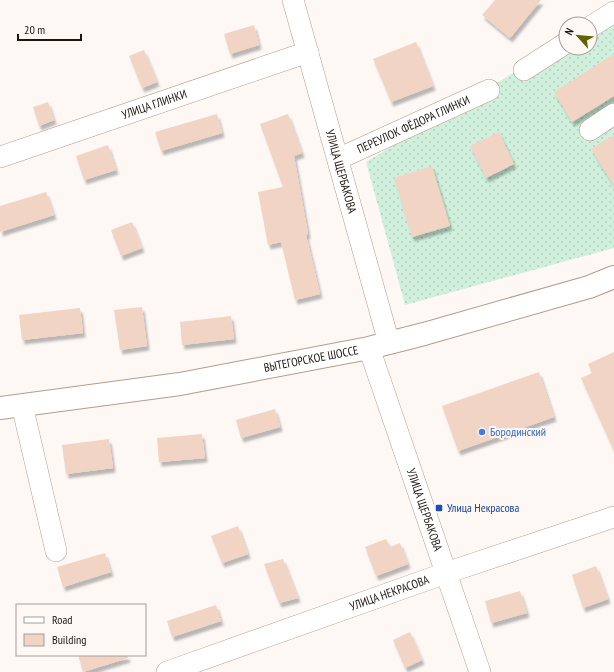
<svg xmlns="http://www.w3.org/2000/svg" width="614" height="672" font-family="'PT Sans Narrow',sans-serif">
<defs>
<pattern id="grass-dots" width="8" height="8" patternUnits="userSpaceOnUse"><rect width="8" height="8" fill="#d0f0dd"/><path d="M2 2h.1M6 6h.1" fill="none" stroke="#b2cdbc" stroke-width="1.8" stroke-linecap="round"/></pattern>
<filter id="shadow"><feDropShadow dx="2.5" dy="4.5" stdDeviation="1" flood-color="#0004"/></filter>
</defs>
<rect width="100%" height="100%" fill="#fef8f5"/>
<polygon fill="url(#grass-dots)" points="614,12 614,248 405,305 366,162 566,41 566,48 590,48 590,26"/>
<g fill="#f1d4c3" filter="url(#shadow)">
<polygon points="495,0 541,0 510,38 482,15"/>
<polygon points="254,25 259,45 230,54 224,34"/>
<polygon points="416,42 433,86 391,102 373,59"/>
<polygon points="144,50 157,82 142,88 129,56"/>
<polygon points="614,54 614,96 572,122 554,92"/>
<polygon points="48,102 54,120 39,126 33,107"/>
<polygon points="217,114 222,133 161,151 155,132"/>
<polygon points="288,114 302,153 294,156 308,234 306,235 320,294 295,300 281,242 268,245 258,192 283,187 260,124"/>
<polygon points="499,132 514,164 486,178 470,146"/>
<polygon points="614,135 614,186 591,149"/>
<polygon points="108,145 116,170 84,180 76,156"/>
<polygon points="432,166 450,226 412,237 394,178"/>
<polygon points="46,192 54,215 0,232 0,206"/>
<polygon points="132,222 142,248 121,256 111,230"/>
<polygon points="142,307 147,346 120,350 114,310"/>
<polygon points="80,308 83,333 22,340 19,315"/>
<polygon points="231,316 234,339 182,345 180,322"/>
<polygon points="614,352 614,451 581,378 592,373 588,364"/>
<polygon points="539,372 554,417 458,451 442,406"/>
<polygon points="275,409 280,427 241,438 236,420"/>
<polygon points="202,434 205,458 159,462 157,438"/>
<polygon points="109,439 113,468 66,474 62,445"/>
<polygon points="238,526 248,554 222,563 211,536"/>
<polygon points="386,539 390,547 400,543 408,564 376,576 365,547"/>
<polygon points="105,553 111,572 63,587 57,567"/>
<polygon points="283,559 298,598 279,603 264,564"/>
<polygon points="596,566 608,599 583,608 572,575"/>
<polygon points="520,591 527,613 491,623 485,601"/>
<polygon points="216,605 221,621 172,637 167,621"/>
<polygon points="410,632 422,660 405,668 393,640"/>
<polygon points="78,655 127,655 128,658 83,672"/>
</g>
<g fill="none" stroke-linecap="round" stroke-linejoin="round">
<defs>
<g id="minor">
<path id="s1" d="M 293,0 L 389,343"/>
<polyline points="590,27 614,12"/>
<polyline points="524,70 566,43"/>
<polyline points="590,130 614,114"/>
<path id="s2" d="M 0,157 L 308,52"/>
<path id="s3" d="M 338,159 L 489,90"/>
<path id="s4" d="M 369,348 L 480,672"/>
<polyline points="22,405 56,551"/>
<path id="s5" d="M 167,672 L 446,573 L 614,517"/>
</g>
<g id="major">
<path id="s6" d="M 0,408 L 180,384 L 369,348 L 424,334 L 589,287 L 614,277"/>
</g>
</defs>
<use href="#minor" stroke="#b69c8a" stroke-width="22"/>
<use href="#major" stroke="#b69c8a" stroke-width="24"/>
<use href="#minor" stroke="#fff" stroke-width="21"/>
<use href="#major" stroke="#fff" stroke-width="22"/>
</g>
<circle fill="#3f7fe0" stroke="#fef8f5" stroke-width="1.5" cx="482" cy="432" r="4"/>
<rect fill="#1a4fb4" stroke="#fef8f5" stroke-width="1.5" x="435" y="504" width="8" height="8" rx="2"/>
<g text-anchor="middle" stroke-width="4" stroke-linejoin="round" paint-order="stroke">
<g font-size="12" fill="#1e150e" stroke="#fef8f5">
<text dy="4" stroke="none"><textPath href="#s2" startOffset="163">УЛИЦА ГЛИНКИ</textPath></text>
<text dy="4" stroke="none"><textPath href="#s3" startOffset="83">ПЕРЕУЛОК ФЁДОРА ГЛИНКИ</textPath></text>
<text dy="4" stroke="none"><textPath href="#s1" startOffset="178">УЛИЦА ЩЕРБАКОВА</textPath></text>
<text dy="4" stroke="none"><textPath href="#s6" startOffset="315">ВЫТЕГОРСКОЕ ШОССЕ</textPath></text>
<text dy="4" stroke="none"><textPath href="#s4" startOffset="171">УЛИЦА ЩЕРБАКОВА</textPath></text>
<text dy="4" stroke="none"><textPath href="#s5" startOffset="236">УЛИЦА НЕКРАСОВА</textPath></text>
</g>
<g font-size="12" fill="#366cbe" stroke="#fef8f5" text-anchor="start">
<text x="490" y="436">Бородинский</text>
</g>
<g font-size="12" fill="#164399" stroke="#fef8f5" text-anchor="start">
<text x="447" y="512">Улица Некрасова</text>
</g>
</g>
<rect x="16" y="604" width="130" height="52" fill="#fef8f5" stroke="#a49d99"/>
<rect x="24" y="617" width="20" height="6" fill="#ffffff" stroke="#a49d99"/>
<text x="52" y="624" font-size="12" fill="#1e150e">Road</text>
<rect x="24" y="634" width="20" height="12" fill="#f1d4c3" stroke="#a49d99"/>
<text x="52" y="644" font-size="12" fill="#1e150e">Building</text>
<g transform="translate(578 36) rotate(297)"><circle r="19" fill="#fef8f5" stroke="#a49d99"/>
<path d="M0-3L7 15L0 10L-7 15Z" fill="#5f6400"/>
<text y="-6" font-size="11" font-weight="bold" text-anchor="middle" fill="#1e150e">N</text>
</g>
<path d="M18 34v6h63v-6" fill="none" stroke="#1e150e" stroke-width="2"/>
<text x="24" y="34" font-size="12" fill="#1e150e" stroke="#fef8f5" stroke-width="3" paint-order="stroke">20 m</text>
</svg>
